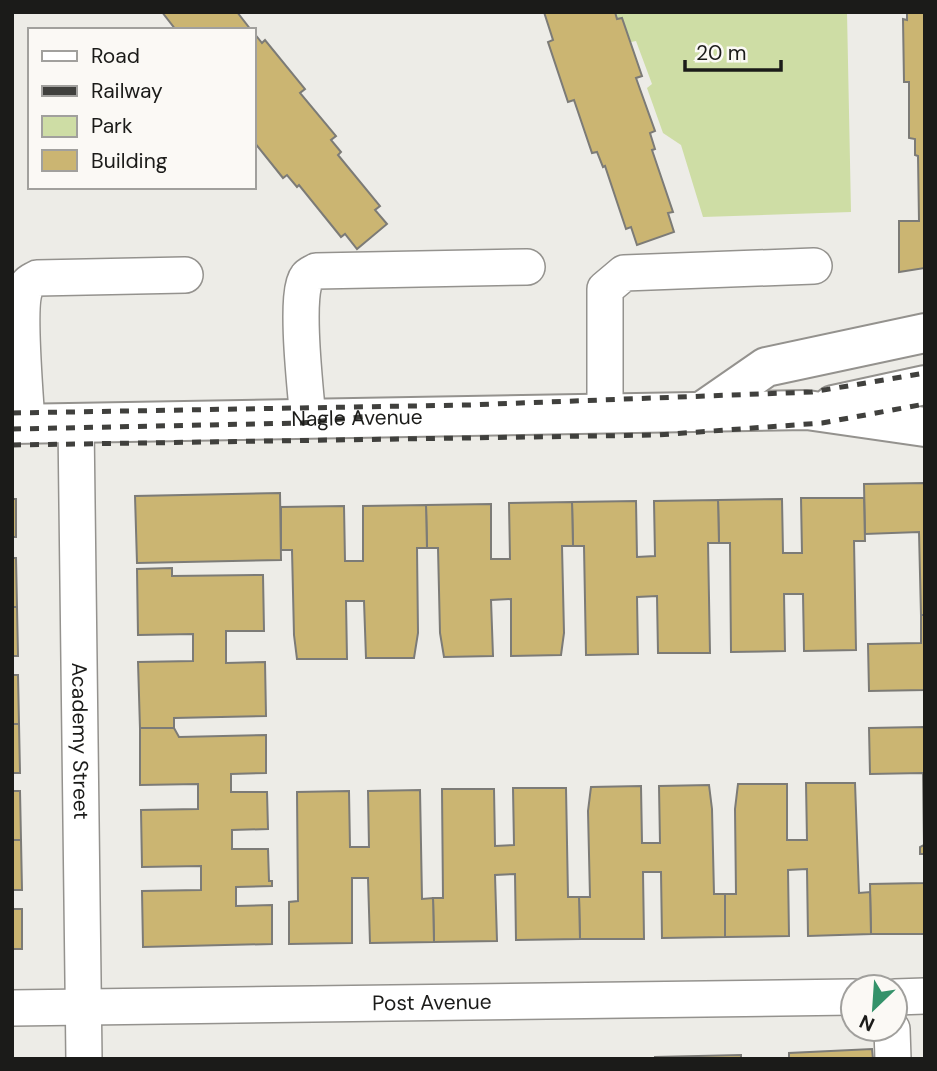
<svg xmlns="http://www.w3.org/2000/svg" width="937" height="1071" font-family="'DM Sans',sans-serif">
<rect width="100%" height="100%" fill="#edece7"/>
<polygon fill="#cedda5" points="615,12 847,12 851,212 703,217 681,145 663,133 647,88 652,84 636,41 631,42 622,18 617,19"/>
<g fill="#cbb572" stroke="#7c7b77" stroke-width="2">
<polygon points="162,12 237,12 251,30 176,30"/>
<polygon points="544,12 615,12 617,19 622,18 642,76 636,78 655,131 650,133 655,149 652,150 673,212 668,213 674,232 637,245 631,227 626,229 605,166 603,167 597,152 592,153 574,100 568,102 548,42 553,40"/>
<polygon points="907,12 925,12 925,268 899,272 899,221 919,221 918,156 915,155 915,139 909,138 909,82 904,82 903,19 907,20"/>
<polygon points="254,33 262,43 265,40 305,89 300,93 336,136 331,140 341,152 338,155 380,206 375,210 387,224 357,249 345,234 341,237 299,185 297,187 287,175 283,178 254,142"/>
<polygon points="925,483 925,615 921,615 919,532 865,534 864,484"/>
<polygon points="280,493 281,560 137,563 135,496"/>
<polygon points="801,498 864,498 865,541 854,541 856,650 804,651 803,594 784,594 785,651 731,652 730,543 719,543 718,500 782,499 783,553 802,553"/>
<rect x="12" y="499" width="4" height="38"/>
<polygon points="718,500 719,543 708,543 710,653 658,653 657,596 637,597 638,654 586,655 584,546 573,546 572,502 636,501 637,557 655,556 654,501"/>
<polygon points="572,502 573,546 562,546 564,633 561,655 511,656 511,599 491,600 493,656 444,657 440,633 438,548 427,548 426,505 491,504 491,559 510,559 509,503"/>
<polygon points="426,505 427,548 417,548 418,633 414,658 366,658 364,601 346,601 347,659 297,659 294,635 292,550 281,550 281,507 344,506 345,561 363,561 363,506"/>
<polygon points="12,558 16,558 17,607 12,607"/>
<polygon points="172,568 172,576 263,575 264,631 226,631 226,663 265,662 266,716 174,718 174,728 140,728 138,662 193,661 193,634 138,635 137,569"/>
<polygon points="12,607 17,607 18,656 12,656"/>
<polygon points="921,615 925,615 925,690 869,691 868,644 921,643"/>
<polygon points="12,675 18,675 19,724 12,724"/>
<polygon points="12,724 19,724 20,773 12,773"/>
<polygon points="925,727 925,934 871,934 870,884 925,883 924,854 920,854 920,847 924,845 923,773 870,774 869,728"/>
<polygon points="140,728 174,728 179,737 266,735 266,773 231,774 231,792 267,792 268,829 232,830 232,849 268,849 269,881 272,881 272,886 236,887 236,906 272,905 272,944 143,947 142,891 201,890 201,866 142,867 141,810 198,809 198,784 140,785"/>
<polygon points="806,783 855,783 859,893 870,892 871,934 808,936 807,869 788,870 789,936 725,937 725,894 736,894 735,809 738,784 787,784 787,840 807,840"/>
<polygon points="709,785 712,809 714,894 725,894 725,937 662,938 661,872 643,872 644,939 580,939 579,897 590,897 588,811 591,787 641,786 642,843 660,843 659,786"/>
<polygon points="513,788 566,788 568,897 579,897 580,939 516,940 515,874 495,875 497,941 434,942 433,898 443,898 442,789 494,789 495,846 514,845"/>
<polygon points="420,790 422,899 433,898 434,942 370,943 368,878 352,878 352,943 289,944 289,902 298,901 297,792 349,791 350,847 369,847 368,791"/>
<polygon points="12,791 20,791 21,840 12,840"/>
<polygon points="12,840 21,840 22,890 12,890"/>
<rect x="12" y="909" width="10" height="40"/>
<polygon points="872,1049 873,1059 789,1059 789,1053"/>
<polygon points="741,1055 741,1059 655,1059 655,1057"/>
</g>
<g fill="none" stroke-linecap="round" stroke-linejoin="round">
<defs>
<g id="minor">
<polyline points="605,414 605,289 624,273 814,266"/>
<path d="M 308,419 C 306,395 294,293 307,277 C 309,274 313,273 316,271 L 527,267"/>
<path id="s1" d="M 76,423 L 84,1059"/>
<path d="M 27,424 C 26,400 16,300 28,284 C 30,281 34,280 37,278 L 185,275"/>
<polyline points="895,997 925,996"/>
<path id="s2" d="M 12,1008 L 853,997"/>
<polyline points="892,1029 893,1059"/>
</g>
<g id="major">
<polyline points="833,405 925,385"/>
<polyline points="701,412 766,367 925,333"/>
<path id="s3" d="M 12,424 L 807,410 L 925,427"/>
</g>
</defs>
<use href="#minor" stroke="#94928e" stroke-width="38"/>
<use href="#major" stroke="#94928e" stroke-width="42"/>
<use href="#minor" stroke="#fff" stroke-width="35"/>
<use href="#major" stroke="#fff" stroke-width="38"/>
<g stroke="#40403d" stroke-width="5" stroke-dasharray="9 9" stroke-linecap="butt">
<polyline points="12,413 468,405 812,392 925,373"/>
<polyline points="12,429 302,423 371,416"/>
<polyline points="12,445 657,435 822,423 925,404"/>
</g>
</g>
<g text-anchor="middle" stroke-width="7" stroke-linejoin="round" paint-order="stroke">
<g font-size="21" fill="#1b1b19" stroke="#fbf9f5">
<text dy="7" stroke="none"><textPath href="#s3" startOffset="345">Nagle Avenue</textPath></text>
<text dy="7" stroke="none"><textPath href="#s1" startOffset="318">Academy Street</textPath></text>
<text dy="7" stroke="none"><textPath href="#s2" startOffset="420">Post Avenue</textPath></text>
</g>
</g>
<rect width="937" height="1071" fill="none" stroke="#1b1b19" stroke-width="28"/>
<rect x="28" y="28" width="228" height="161" fill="#fbf9f5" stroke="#a1a09d" stroke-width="2"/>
<rect x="42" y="51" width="35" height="10" fill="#ffffff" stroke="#a1a09d" stroke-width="2"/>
<text x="91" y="63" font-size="21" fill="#1b1b19">Road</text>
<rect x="42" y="86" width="35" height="10" fill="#40403d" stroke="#a1a09d" stroke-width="2"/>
<text x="91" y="98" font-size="21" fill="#1b1b19">Railway</text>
<rect x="42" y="116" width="35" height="21" fill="#cedda5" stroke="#a1a09d" stroke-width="2"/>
<text x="91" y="133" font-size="21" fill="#1b1b19">Park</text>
<rect x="42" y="150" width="35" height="21" fill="#cbb572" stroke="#a1a09d" stroke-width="2"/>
<text x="91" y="168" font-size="21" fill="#1b1b19">Building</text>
<g transform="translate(874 1008) rotate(205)"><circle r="33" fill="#fbf9f5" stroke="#a1a09d" stroke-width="2"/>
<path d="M0-5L12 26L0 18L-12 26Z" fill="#34926a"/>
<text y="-10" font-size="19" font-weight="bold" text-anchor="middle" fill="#1b1b19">N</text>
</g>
<path d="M685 60v10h96v-10" fill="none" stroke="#1b1b19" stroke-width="3.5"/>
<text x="696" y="60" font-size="21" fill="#1b1b19" stroke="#fbf9f5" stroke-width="5" paint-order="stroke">20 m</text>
</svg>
